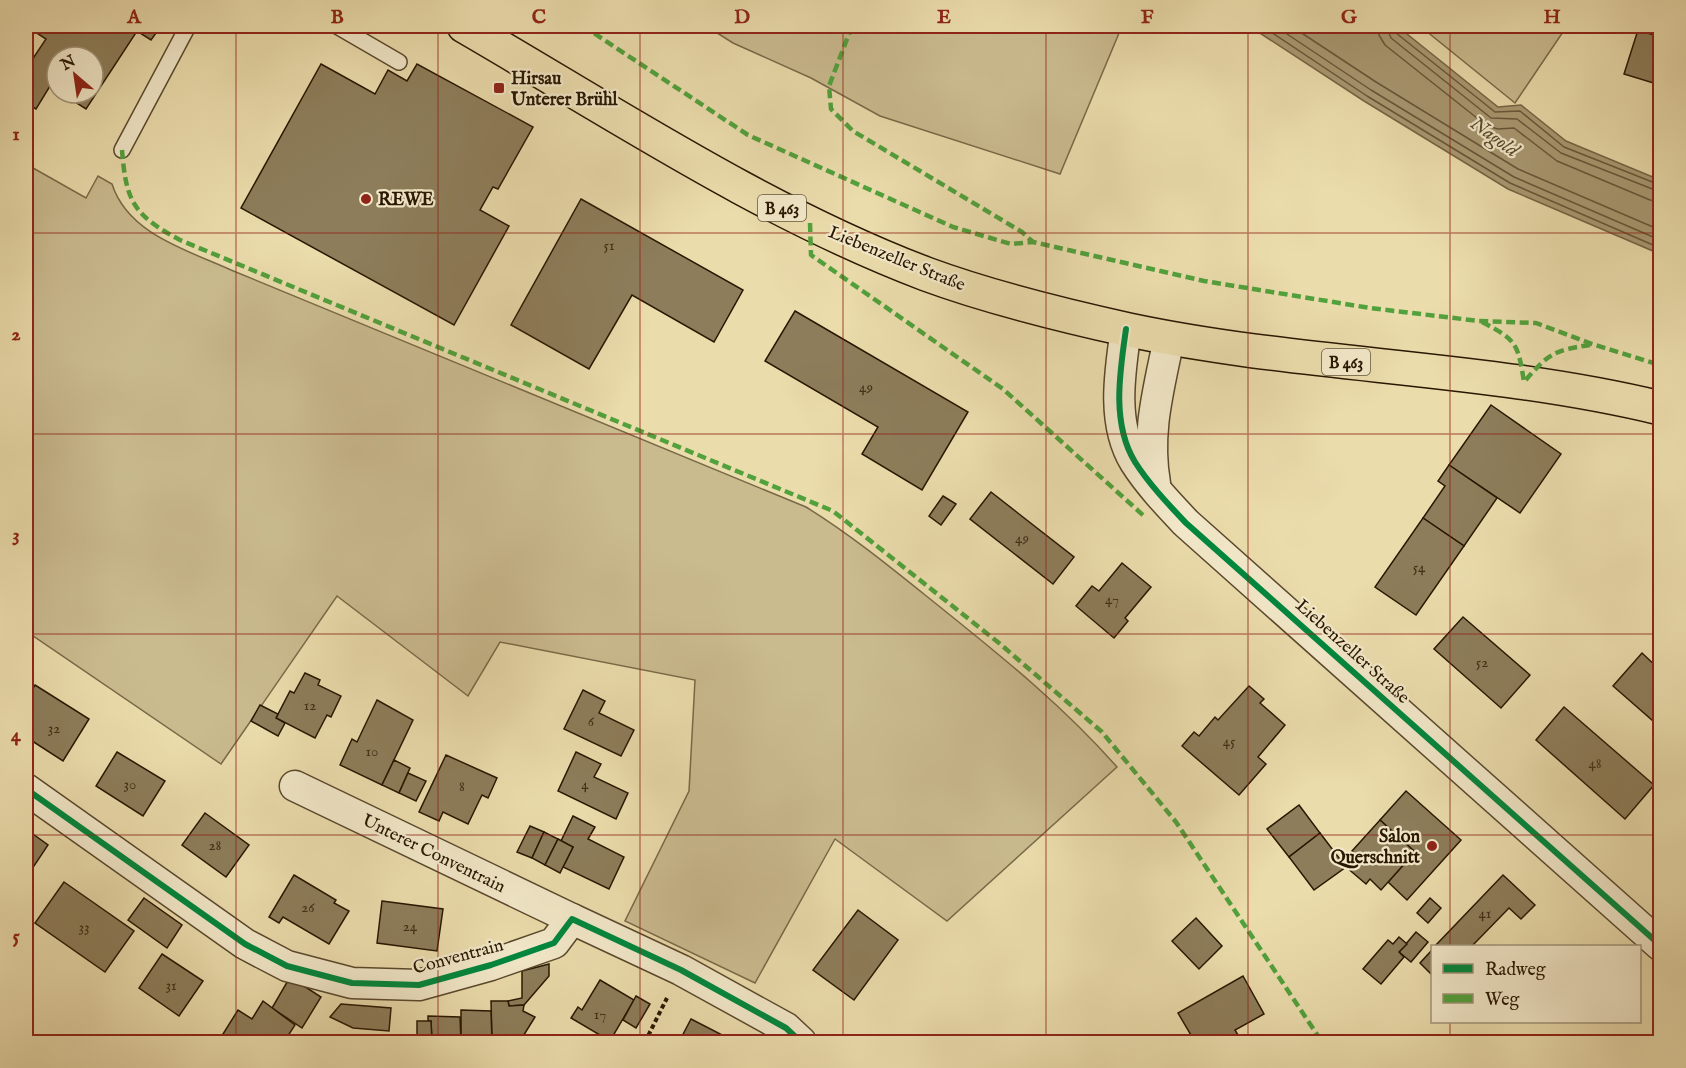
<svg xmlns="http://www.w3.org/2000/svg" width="1686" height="1068" font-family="'IM FELL English',serif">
<rect width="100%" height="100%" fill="#ebdcac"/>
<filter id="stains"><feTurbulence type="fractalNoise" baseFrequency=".00333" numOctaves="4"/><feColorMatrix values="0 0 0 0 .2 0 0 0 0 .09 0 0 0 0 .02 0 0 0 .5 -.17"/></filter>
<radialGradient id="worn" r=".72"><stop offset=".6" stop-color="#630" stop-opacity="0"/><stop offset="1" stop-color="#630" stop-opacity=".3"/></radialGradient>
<g fill="#cabb8f" stroke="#796948" stroke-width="1.5">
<polygon points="706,26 1122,26 1060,174 880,116 811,78 733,43"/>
<polygon points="1420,26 1567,26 1515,103"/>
<path d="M 26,164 L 86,198 L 98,176 L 112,184 C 128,234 187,250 231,270 L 806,507 C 856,538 900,575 945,611 C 1006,660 1065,708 1117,767 L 947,921 L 835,839 L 755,983 L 625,921 L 689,791 L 695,680 L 500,642 L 468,696 L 337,596 L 221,764 L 26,631 Z"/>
</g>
<polygon fill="#a99972" stroke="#756545" stroke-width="1.5" points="1249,26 1397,26 1498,107 1521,105 1566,141 1660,180 1660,254 1508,189 1364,101"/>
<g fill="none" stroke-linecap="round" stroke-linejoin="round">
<g stroke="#68583a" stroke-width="1.5">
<polyline points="1262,26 1367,96 1510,183 1660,248"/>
<polyline points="1275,26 1371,90 1514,177 1660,240"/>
<polyline points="1291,26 1376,82 1518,169 1660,230"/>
<polyline points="1377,26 1379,35 1385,45 1487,126 1498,129 1514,128 1557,161 1650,200 1660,201"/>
<polyline points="1386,26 1391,38 1491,118 1517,119 1561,153 1660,192"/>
<polyline points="1394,26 1396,33 1495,112 1520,111 1564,147 1660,185"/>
</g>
</g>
<g fill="#8d7d5a" stroke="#281701" stroke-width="1.5">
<polygon points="26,26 161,26 151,40 137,31 86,109 61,93 93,93 93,57 57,57 57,90 50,86 36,109 26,103 26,69 46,39"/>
<polygon points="1638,30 1660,37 1660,85 1624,74"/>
<polygon points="321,64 375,94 388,70 407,81 417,64 533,127 498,189 493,187 480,210 509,226 454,325 241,208"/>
<polygon points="581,199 743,290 714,342 632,295 589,369 511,325"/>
<polygon points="795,311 968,412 922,490 862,454 878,427 765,361"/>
<polygon points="1491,405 1561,454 1520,513 1449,465"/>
<polygon points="1449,465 1497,498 1464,546 1423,518 1445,486 1438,481"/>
<polygon points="991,492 1074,557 1053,584 970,519"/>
<polygon points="943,496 956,504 941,525 929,516"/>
<polygon points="1423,518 1464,546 1416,615 1375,587"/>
<polygon points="1122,563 1151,587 1125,618 1128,621 1114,638 1076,606 1092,586 1099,591"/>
<polygon points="1463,617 1530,675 1501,708 1434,649"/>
<polygon points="1642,653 1660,670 1660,727 1613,686"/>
<polygon points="305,673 320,680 318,685 341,696 331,717 327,715 315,738 276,718 290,691 294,693"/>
<polygon points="35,685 89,719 63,761 26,737 26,700"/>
<polygon points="1249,686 1264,699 1260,703 1285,725 1258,757 1266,764 1239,795 1182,746 1194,732 1199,736 1215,717 1218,720"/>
<polygon points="583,690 605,701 599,713 634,730 621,756 564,729"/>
<polygon points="377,700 413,720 382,785 340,765 352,739 357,742"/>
<polygon points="260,705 278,714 276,718 285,723 278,736 251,721"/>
<polygon points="1564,707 1654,785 1625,819 1536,740"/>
<polygon points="117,752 165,781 143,816 96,786"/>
<polygon points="576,752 601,764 594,777 628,793 616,819 558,791"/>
<polygon points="446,755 497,778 488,798 482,795 468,824 443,812 439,821 419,812"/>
<polygon points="394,760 410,768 399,793 382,785"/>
<polygon points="408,773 426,781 416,801 399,793"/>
<polygon points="1406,791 1461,840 1407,900 1388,882 1415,852 1380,820"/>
<polygon points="1299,805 1320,833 1289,857 1267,829"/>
<polygon points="205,813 249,845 226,877 182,845"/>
<polygon points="573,816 595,827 588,839 624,857 609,889 563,867 573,847 561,841"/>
<polygon points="1380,820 1415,852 1381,890 1370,879 1366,884 1346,867 1356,855 1352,851"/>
<polygon points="530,826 544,832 532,858 517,852"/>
<polygon points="26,829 48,845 32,869 26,864"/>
<polygon points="544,832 558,839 545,865 532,858"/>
<polygon points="1320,833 1346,867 1314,890 1289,857"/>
<polygon points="558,839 573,847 560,873 545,865"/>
<polygon points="294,875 336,900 334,903 349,911 329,944 283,917 279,923 269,917"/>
<polygon points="1503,875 1535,905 1521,919 1509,908 1472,946 1435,946"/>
<polygon points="64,882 134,931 105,972 35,923"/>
<polygon points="144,898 182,925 167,948 128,920"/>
<polygon points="1430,898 1441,908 1428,923 1417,913"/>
<polygon points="382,901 443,909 437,951 377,943"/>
<polygon points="858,910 898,940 854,1000 813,970"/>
<polygon points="1196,918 1222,946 1199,969 1172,941"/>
<polygon points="1416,932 1428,942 1411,962 1399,952"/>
<polygon points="1399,937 1407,944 1399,952 1404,957 1381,984 1363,969 1388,940 1393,944"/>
<polygon points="1432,950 1432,975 1420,963"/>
<polygon points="162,954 203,981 179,1016 139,988"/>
<polygon points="549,964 549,976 524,1005 509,1006 508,1001 522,998 522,971"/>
<polygon points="1243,976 1264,1014 1235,1030 1242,1042 1195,1042 1178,1013"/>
<polygon points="290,977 321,997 302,1028 272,1008"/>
<polygon points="600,980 634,1000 610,1041 571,1018 578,1007 582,1010"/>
<polygon points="636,996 650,1004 636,1028 623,1020"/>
<polygon points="263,1001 295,1025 284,1042 218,1042 238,1010 252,1019"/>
<polygon points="491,1001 508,1001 509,1006 524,1005 523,1011 535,1017 522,1038 492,1041"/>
<polygon points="341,1004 391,1008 389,1031 353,1028 330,1017"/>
<polygon points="461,1010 491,1011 492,1041 461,1040"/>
<polygon points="428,1016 460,1017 461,1042 432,1042 431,1021 428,1021"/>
<polygon points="691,1019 728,1038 725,1042 679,1042"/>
<polygon points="417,1021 431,1021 432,1042 417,1042"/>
</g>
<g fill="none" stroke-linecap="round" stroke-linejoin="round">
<defs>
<g id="lane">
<polyline points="337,26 399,62"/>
<polyline points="122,150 188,26"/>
</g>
<g id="street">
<path d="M 1126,329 C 1120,371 1111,423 1135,462 C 1149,484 1168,504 1186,523 L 1660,945"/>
<path d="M 1155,483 C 1146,432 1159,389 1169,338"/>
<polyline points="295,786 572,919"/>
<polyline points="26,789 245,944 287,966 352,983 419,985 491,965 554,943 572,919 681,970 786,1028 801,1042"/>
</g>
<path id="primary" d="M 464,26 C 614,113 763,212 926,274 C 991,298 1061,315 1129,330 C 1304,367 1486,366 1660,408"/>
</defs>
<use href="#lane" stroke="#59482c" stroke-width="18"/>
<use href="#street" stroke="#59482c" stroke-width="33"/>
<use href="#primary" stroke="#281701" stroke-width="36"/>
<polyline stroke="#281701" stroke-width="4" stroke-dasharray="4.5 3" stroke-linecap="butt" points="645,1042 667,998"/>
<use href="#lane" stroke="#f2e8c9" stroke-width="15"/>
<use href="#street" stroke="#f2e8c9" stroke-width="30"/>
<use href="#primary" stroke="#ebdcac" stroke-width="33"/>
<g stroke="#51a13c" stroke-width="4.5" stroke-dasharray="9 4.5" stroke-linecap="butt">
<polyline points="583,26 748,135 953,227 1011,244 1033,242 1204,281 1370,308 1479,321 1536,323 1592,344 1660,365"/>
<polyline points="852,26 829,86 831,109 853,131 1022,232 1033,242"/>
<path d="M 122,150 C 126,201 133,215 180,240 L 833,511 L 999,643 L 1102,732 L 1176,822 L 1322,1042"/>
<polyline points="810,223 811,255 1003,389 1144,516"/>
<path d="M 1482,322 C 1517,340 1518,344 1524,382 C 1548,354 1554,350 1590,345"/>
<polyline points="26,1034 34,1042"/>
</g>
<defs>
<g id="cycleway">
<path d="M 1126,329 C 1120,371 1111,423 1135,462 C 1149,484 1168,504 1186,523 L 1660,945"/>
<polyline points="26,789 245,944 287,966 352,983 419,985 491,965 554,943 572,919 681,970 786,1028 801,1042"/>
</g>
</defs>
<use href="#cycleway" stroke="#f2e8c9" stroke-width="10"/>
<use href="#cycleway" stroke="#00873e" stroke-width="6"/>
</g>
<path fill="none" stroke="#8f2418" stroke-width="1.5" stroke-opacity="0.55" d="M 236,26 L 236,1042M 438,26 L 438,1042M 640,26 L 640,1042M 843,26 L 843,1042M 1046,26 L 1046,1042M 1248,26 L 1248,1042M 1450,26 L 1450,946M 26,233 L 1660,233M 26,434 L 1660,434M 26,634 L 1660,634M 26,835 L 1660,835M 1450,1022 L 1450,1042"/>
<g fill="#8f2418" stroke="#f2e8c9" stroke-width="2">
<rect x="493" y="82" width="12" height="12" rx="3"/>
<circle cx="366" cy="199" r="6"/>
<circle cx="1432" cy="846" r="6"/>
</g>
<g text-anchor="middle" stroke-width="4.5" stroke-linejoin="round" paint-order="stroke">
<g font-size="15" fill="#413017">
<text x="609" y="250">51</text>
<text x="866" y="392">49</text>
<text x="1022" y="543">49</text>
<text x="1419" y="572">54</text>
<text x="1112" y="604">47</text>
<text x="1482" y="667">52</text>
<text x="310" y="710">12</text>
<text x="591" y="726">6</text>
<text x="54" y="733">32</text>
<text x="1229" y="746">45</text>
<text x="372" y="756">10</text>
<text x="1595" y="768">48</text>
<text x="130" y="789">30</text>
<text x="585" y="789">4</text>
<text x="462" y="791">8</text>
<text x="215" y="850">28</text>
<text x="308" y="912">26</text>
<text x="1485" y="918">41</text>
<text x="410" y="931">24</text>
<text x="84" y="932">33</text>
<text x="171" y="990">31</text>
<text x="600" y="1019">17</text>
</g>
<g fill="#f2e8c9" stroke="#65563d" stroke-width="1.5">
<rect x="758" y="195" width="48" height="26" rx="4.5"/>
<rect x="1322" y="349" width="48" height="26" rx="4.5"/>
</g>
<g font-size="16" font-weight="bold" fill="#281701">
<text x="782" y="214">B 463</text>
<text x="1346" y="368">B 463</text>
</g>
<g font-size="18" font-weight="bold" fill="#281701" stroke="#f2e8c9" text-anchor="start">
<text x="511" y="84">Hirsau<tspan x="511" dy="21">Unterer Brühl</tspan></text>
<text x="378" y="205">REWE</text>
<text x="1420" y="842" text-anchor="end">Salon<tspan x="1420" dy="21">Querschnitt</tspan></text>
</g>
<g font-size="18" fill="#281701" stroke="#f2e8c9">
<text transform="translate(897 258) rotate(22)" y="6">Liebenzeller Straße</text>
<text transform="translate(1353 651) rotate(42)" y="6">Liebenzeller Straße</text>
<text transform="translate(434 853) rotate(26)" y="6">Unterer Conventrain</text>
<text transform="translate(458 956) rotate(-15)" y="6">Conventrain</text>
</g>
<g font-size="20" font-style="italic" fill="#5c4b2e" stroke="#f2e8c9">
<text transform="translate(1495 136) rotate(36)" y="7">Nagold</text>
</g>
</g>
<rect width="1686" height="1068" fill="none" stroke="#ebdcac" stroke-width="66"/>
<rect x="1431" y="945" width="210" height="78" fill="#f2e8c9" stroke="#a19479" stroke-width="1.5"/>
<rect x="1443" y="964" width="30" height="9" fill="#00873e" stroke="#a19479" stroke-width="1.5"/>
<text x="1485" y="975" font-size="18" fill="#281701">Radweg</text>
<rect x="1443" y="994" width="30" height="9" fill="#51a13c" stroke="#a19479" stroke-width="1.5"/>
<text x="1485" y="1005" font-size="18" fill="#281701">Weg</text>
<g transform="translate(75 75) rotate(331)"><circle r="28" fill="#f2e8c9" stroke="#a19479" stroke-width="1.5"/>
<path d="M0-4.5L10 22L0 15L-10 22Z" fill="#8f2418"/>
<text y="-9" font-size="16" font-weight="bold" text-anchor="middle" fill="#281701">N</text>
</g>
<rect x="33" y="33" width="1620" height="1002" fill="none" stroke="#8f2418" stroke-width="2"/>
<g font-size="20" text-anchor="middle" font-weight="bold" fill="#8f2418">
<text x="134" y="23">A</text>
<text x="337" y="23">B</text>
<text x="539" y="23">C</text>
<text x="742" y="23">D</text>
<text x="944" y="23">E</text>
<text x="1147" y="23">F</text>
<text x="1349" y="23">G</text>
<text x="1552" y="23">H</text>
<text x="16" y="140">1</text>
<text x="16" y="340">2</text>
<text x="16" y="541">3</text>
<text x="16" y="741">4</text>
<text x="16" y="942">5</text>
</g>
<rect width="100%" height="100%" filter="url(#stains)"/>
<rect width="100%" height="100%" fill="url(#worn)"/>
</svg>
